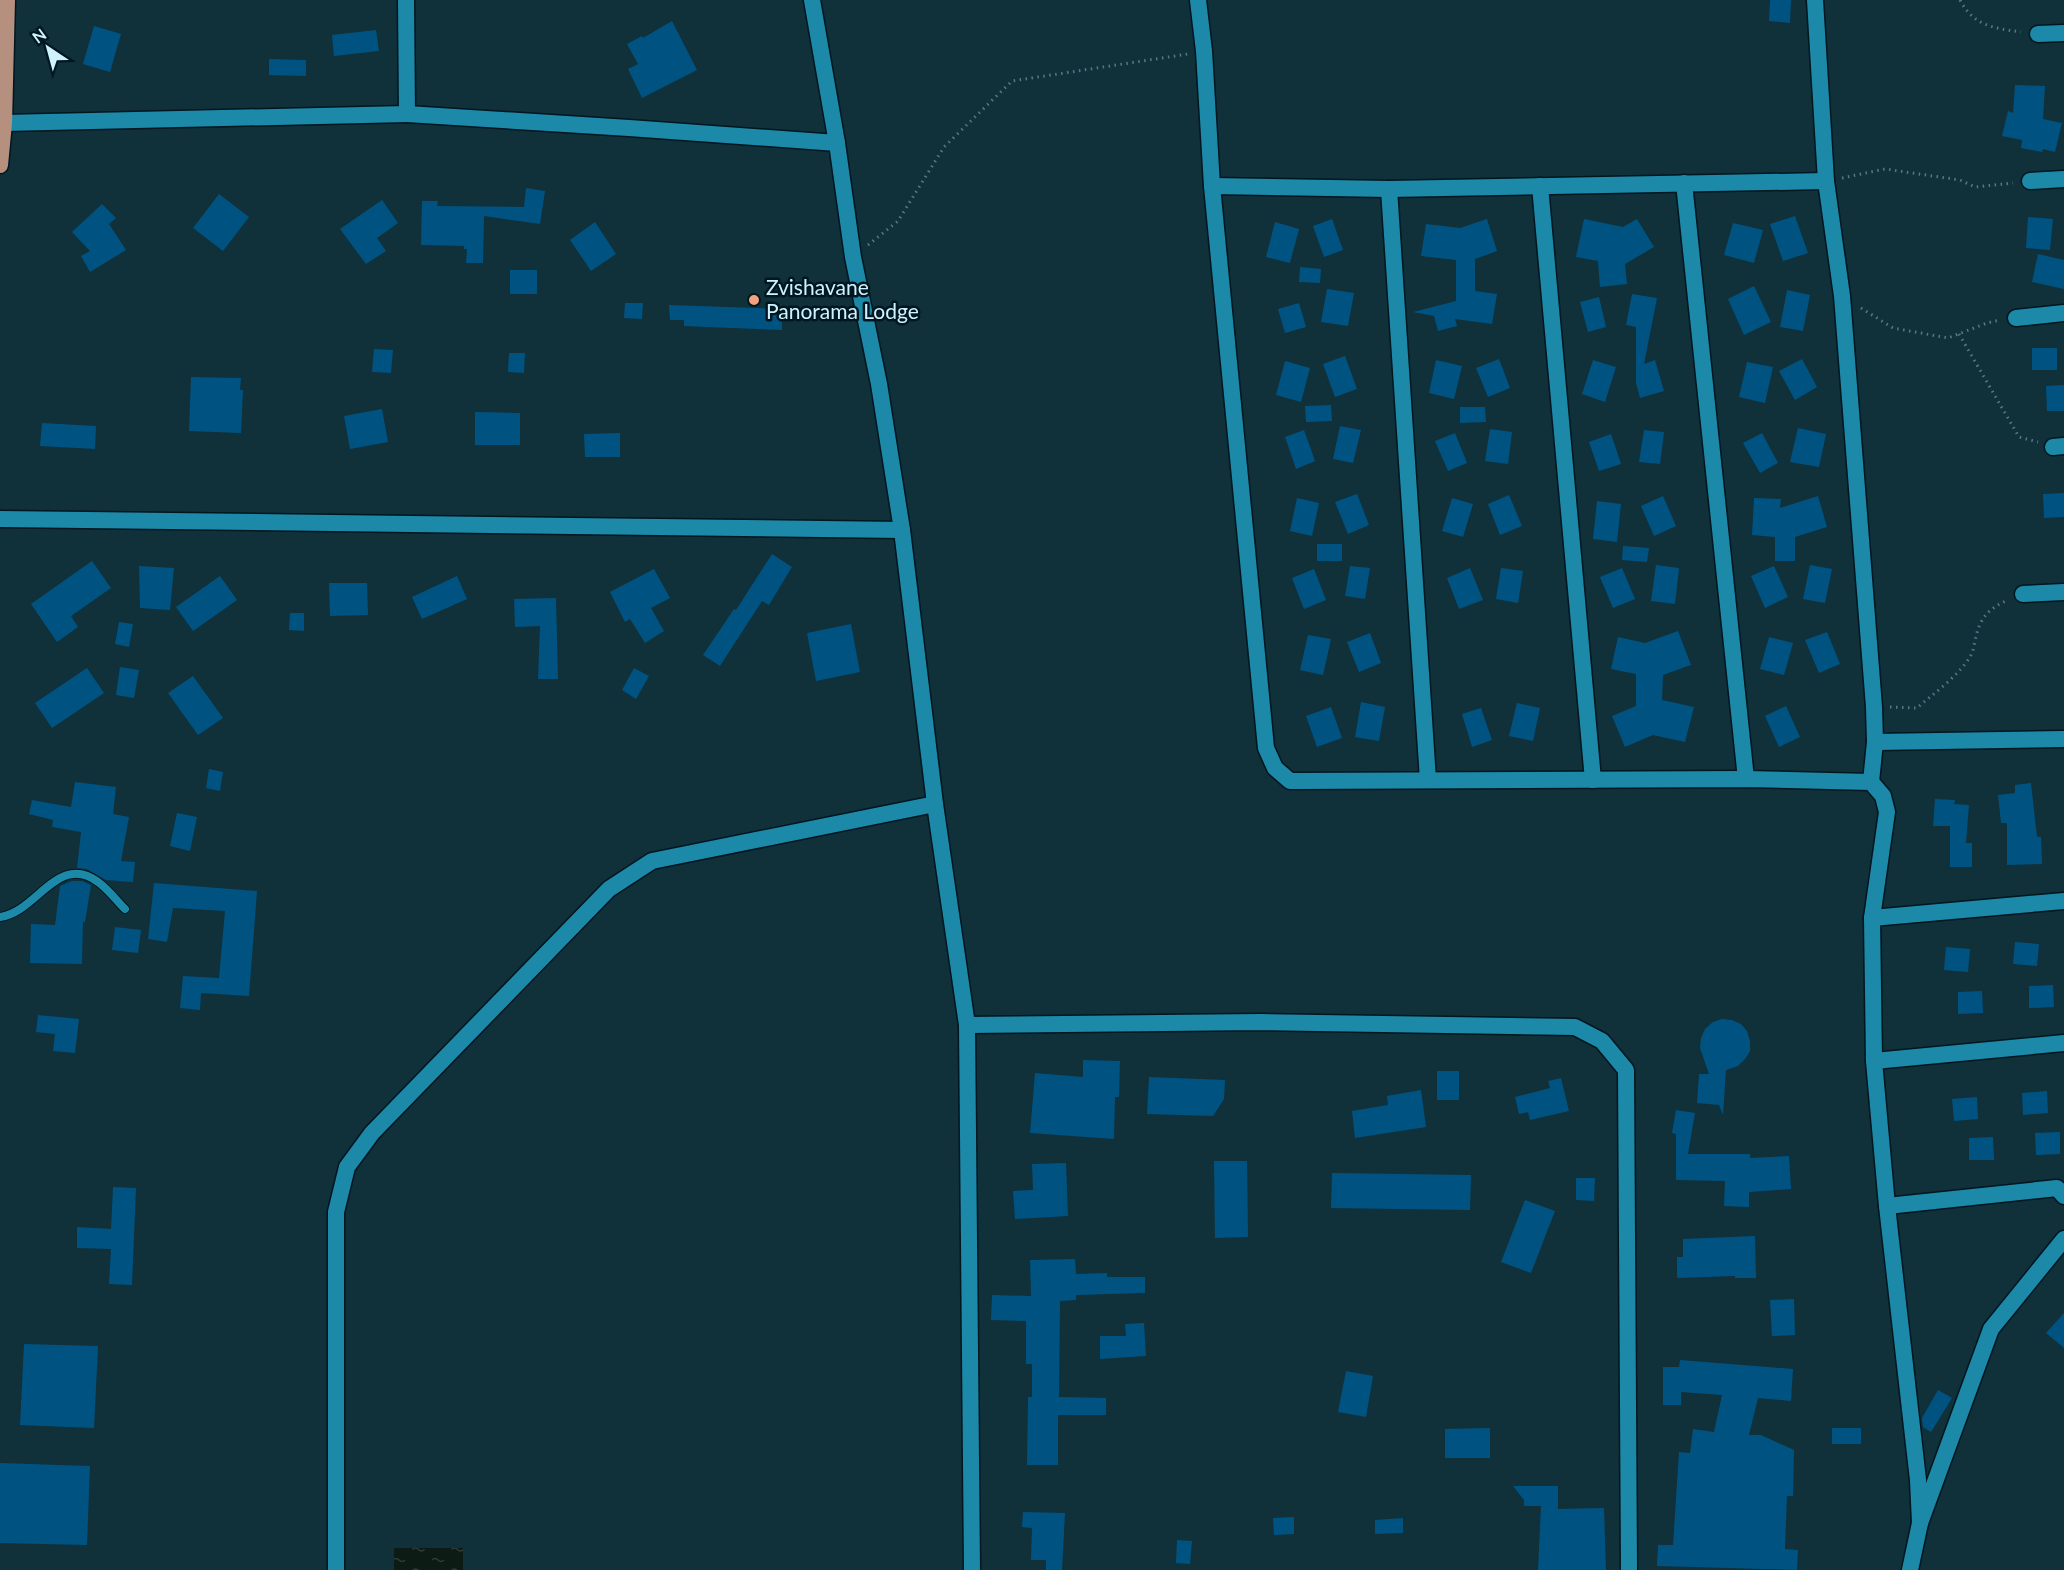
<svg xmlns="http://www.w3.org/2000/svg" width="2064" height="1570" font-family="Lato,sans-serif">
<defs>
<pattern id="water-ripples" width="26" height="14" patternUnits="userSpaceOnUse" patternTransform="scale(1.5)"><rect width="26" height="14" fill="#0c1b14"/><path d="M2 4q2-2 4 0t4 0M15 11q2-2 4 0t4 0" fill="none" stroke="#2e3d37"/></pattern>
</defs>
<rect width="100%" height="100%" fill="#10303a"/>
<rect fill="url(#water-ripples)" x="394" y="1548" width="69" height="22"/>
<g fill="#005381">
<polygon points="1770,0 1791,0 1790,23 1769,21"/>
<polygon points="672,21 697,70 642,98 628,69 638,64 627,44 642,36 643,38"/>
<polygon points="94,26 121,34 110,72 83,64"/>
<polygon points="376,30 379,51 334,56 332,35"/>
<polygon points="269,59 306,60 306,76 269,75"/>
<polygon points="2015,85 2045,86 2043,119 2062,123 2055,152 2043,149 2042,152 2021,148 2022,140 2002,136 2008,111 2013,113"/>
<polygon points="526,188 545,191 540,224 484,216 483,263 466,263 467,249 464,249 464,246 421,245 422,201 438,201 437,206 524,207"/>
<polygon points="219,194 249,217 223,251 193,228"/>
<polygon points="382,200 398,223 377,238 386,251 366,264 340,229"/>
<polygon points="102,204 116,218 109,224 126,250 90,272 81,256 90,251 72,232"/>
<polygon points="1795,216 1808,253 1783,261 1770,224"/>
<polygon points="2028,217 2053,219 2050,250 2026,248"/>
<polygon points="1332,219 1343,250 1324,257 1313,226"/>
<polygon points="1487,219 1497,251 1475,259 1475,291 1497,294 1492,324 1455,319 1457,326 1438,331 1434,316 1413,312 1456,301 1456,260 1421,256 1426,224 1460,228"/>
<polygon points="1584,219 1623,227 1637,219 1654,247 1625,264 1627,284 1600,287 1598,261 1576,257"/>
<polygon points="595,222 616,254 591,271 570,240"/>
<polygon points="1275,222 1299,229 1290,263 1266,257"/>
<polygon points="1733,223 1763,230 1754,263 1724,255"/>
<polygon points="2038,254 2064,260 2064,289 2032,282"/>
<polygon points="1300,267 1321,269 1320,283 1299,282"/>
<rect x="510" y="270" width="27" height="24"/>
<polygon points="1754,286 1771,322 1744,335 1728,299"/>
<polygon points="1327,289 1354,293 1348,326 1321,322"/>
<polygon points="1787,290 1810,295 1803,331 1780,327"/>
<polygon points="1632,294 1657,298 1644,364 1655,360 1664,391 1640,398 1636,383 1636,327 1626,325"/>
<polygon points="1599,297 1606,327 1588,332 1580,302"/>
<polygon points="625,303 643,303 642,319 624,318"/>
<polygon points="1299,303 1306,327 1285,333 1278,309"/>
<polygon points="669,305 782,309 782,330 684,326 684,320 670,320"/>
<rect x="2032" y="348" width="25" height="22"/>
<polygon points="374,349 393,350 391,373 372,372"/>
<polygon points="509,353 525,353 524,373 508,372"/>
<polygon points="1345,356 1357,389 1335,397 1323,364"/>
<polygon points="1499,359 1510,388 1488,397 1476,368"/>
<polygon points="1802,359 1817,387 1795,400 1779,371"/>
<polygon points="1436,360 1462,366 1454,399 1429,393"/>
<polygon points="1593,360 1616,367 1605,402 1582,394"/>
<polygon points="1285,361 1310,368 1301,402 1276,395"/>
<polygon points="1747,362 1773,367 1765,403 1739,397"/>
<polygon points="191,377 241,378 240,390 243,390 241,433 189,431"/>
<polygon points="2064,385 2064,411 2047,411 2046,386"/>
<polygon points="1331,405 1332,421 1306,422 1305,406"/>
<polygon points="1460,407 1485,407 1486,422 1460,423"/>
<polygon points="382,409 388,442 350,449 344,416"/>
<polygon points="475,412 520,413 520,445 475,445"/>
<polygon points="42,423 96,426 95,449 40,446"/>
<polygon points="1340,426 1361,430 1353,463 1333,459"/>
<polygon points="1798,428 1826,434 1819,467 1790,462"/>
<polygon points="1490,429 1512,432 1508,464 1485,461"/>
<polygon points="1304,430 1315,461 1296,469 1285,437"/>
<polygon points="1644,430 1664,432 1660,464 1639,462"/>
<polygon points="620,433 620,457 585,457 584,434"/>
<polygon points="1455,433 1467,463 1448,471 1435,441"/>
<polygon points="1762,433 1778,463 1760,473 1743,443"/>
<polygon points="1611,434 1621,464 1599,471 1589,442"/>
<polygon points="2064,493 2064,517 2044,518 2043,494"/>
<polygon points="1357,494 1369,525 1348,534 1335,502"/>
<polygon points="1509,495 1522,526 1500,535 1488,504"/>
<polygon points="1663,496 1676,526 1654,536 1641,506"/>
<polygon points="1818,496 1827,527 1795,537 1795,561 1775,561 1775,537 1752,535 1754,498 1781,499 1780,508"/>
<polygon points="1297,498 1319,503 1312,536 1290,531"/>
<polygon points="1452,498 1473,504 1463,537 1442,531"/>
<polygon points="1597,501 1621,504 1617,542 1593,539"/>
<rect x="1317" y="544" width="25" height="17"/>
<polygon points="1623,546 1649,548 1647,562 1622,560"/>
<polygon points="772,554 792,567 769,605 762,601 720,666 703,655 734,609 736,610"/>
<polygon points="92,561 111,588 71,616 78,627 57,642 31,604"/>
<polygon points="1656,565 1679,568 1675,604 1651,601"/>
<polygon points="1810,565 1832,569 1825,603 1803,599"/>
<polygon points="139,566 174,568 170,610 140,608"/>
<polygon points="1350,566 1370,568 1365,599 1345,596"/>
<polygon points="1774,566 1788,597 1765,608 1751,576"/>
<polygon points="1470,568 1483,600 1459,609 1447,578"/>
<polygon points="1501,568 1523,571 1518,603 1496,599"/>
<polygon points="1622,568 1635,599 1613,608 1600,577"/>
<polygon points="654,569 670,598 651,608 664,631 645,643 630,619 625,622 610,592"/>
<polygon points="1314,569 1326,600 1304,609 1292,578"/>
<polygon points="220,576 237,600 193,631 176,607"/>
<polygon points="457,576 467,599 422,619 412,597"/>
<polygon points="329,583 367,583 368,615 330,616"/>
<polygon points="556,598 558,679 538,679 540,626 515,627 514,599"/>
<polygon points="290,613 304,613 304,631 289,630"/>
<polygon points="119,622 133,624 129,647 115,644"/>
<polygon points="851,624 860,672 816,681 807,633"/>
<polygon points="1678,631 1691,665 1663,675 1662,700 1694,707 1685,742 1653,735 1625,747 1612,716 1636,706 1636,674 1611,669 1618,637 1645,643"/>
<polygon points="1827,632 1840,664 1819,673 1805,640"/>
<polygon points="1370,633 1381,663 1359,672 1347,642"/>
<polygon points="1308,635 1331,639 1323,675 1300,670"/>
<polygon points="1769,637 1793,643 1784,675 1760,669"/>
<polygon points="120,667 139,670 134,698 116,695"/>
<polygon points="87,668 104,693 52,728 35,703"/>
<polygon points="634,668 649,676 636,699 622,690"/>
<polygon points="193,676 223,718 198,735 168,693"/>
<polygon points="1361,702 1385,707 1379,741 1355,737"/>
<polygon points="1517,703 1540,708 1533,741 1509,736"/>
<polygon points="1786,706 1800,737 1779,747 1765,716"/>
<polygon points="1331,707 1342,738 1317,747 1306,716"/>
<polygon points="1481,708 1492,740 1472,747 1462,714"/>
<polygon points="209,769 223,772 220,791 206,788"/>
<polygon points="75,782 116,787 113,814 129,817 121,861 135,862 133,882 106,880 87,869 77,868 81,832 52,827 53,820 29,814 32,800 71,807"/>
<polygon points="2031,783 2037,837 2041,837 2042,864 2007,865 2007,823 2001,823 1998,795 2015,793 2015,785"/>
<polygon points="1935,799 1955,800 1954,804 1969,805 1966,843 1972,843 1972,867 1950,867 1950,826 1933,826"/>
<polygon points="177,813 197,817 190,851 170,846"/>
<polygon points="72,881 82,881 91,885 85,922 83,922 82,964 30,963 31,924 55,925 60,886"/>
<polygon points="154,883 257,891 249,996 201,993 200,1010 180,1008 183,976 219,978 225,911 173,908 167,942 148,939"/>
<polygon points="115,927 141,930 138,953 112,950"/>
<polygon points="2015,942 2039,944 2037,966 2013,964"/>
<polygon points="1946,947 1970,949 1968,972 1944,970"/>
<polygon points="2053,985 2054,1007 2029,1008 2029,986"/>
<polygon points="1982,991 1983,1013 1958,1014 1958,992"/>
<polygon points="38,1015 79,1019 75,1053 53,1051 55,1034 36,1032"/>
<polygon points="1722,1019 1732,1020 1741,1024 1747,1031 1750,1041 1750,1051 1745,1059 1738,1066 1726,1070 1723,1115 1719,1105 1697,1103 1699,1074 1709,1074 1700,1048 1701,1038 1705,1029 1713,1022"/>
<polygon points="1083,1060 1120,1061 1119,1097 1115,1097 1114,1139 1030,1133 1035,1073 1083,1077"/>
<rect x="1437" y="1071" width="22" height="29"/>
<polygon points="1149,1077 1225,1080 1224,1099 1213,1116 1147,1114"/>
<polygon points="1561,1078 1569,1111 1530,1120 1528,1112 1519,1114 1515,1097 1550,1088 1548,1081"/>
<polygon points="1421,1090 1426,1127 1355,1138 1352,1111 1388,1105 1387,1096"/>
<polygon points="2047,1091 2048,1113 2023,1115 2022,1093"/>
<polygon points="1977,1097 1978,1119 1954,1121 1952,1099"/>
<polygon points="1676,1110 1695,1113 1688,1154 1750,1154 1750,1158 1789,1156 1791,1189 1749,1192 1749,1207 1724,1206 1725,1181 1676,1180 1676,1134 1672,1133"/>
<polygon points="2060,1132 2060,1154 2036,1155 2035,1133"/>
<polygon points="1993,1137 1994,1160 1969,1160 1969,1138"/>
<polygon points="1214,1161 1247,1161 1248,1237 1215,1238"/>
<polygon points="1066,1163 1068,1216 1015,1219 1013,1191 1033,1190 1032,1164"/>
<polygon points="1332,1173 1471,1175 1470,1210 1331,1208"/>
<polygon points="1576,1178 1595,1178 1594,1201 1576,1200"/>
<polygon points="113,1187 136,1188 132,1285 109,1284 111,1249 77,1248 77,1227 111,1229"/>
<polygon points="1525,1200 1555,1211 1531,1273 1501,1262"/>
<polygon points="1755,1236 1756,1278 1735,1278 1735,1276 1677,1278 1677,1257 1683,1257 1683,1239"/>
<polygon points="1075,1259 1076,1274 1107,1273 1107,1277 1145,1277 1145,1293 1076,1295 1076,1300 1060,1301 1059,1397 1106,1398 1106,1415 1058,1415 1058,1465 1027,1465 1028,1397 1032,1397 1032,1364 1026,1364 1026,1321 991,1320 992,1295 1031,1296 1030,1260"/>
<polygon points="1794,1299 1795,1335 1772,1336 1770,1300"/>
<polygon points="2064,1313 2064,1348 2046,1333"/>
<polygon points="1144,1323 1146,1356 1100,1359 1100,1336 1126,1336 1125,1324"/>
<polygon points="24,1344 98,1346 94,1428 20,1425"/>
<polygon points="1680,1360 1793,1369 1791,1401 1758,1398 1749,1435 1761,1435 1794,1450 1793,1496 1787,1496 1785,1549 1798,1550 1797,1570 1657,1566 1658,1545 1673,1545 1679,1452 1690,1453 1693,1429 1714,1432 1722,1395 1681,1392 1681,1405 1663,1405 1663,1367 1679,1367"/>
<polygon points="1346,1371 1373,1376 1366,1417 1338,1412"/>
<polygon points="1938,1390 1952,1398 1931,1432 1923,1427 1922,1418"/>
<polygon points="1490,1428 1490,1458 1445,1458 1445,1429"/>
<rect x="1832" y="1428" width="29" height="16"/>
<polygon points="0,1463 90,1466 87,1545 0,1543"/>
<polygon points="1513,1486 1558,1486 1558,1509 1604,1508 1606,1570 1538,1570 1541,1506 1524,1506 1524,1500"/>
<polygon points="1023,1512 1065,1513 1062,1570 1046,1570 1046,1560 1031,1560 1032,1528 1022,1527"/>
<polygon points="1294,1517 1294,1534 1274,1535 1273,1518"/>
<polygon points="1403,1518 1403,1533 1375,1534 1375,1520"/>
<polygon points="1177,1540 1192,1541 1190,1564 1176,1563"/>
</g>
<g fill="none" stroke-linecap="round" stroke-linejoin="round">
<defs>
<path id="service" d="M 0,917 C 37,912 58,852 98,882 C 108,889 116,900 125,909"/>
<g id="minor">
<polyline points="812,0 837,143 853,257 879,384 902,530 935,804 967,1025 972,1570"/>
<polyline points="1198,0 1204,51 1212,186 1266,748 1275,768 1290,781 1746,779 1871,782 1883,796 1887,812 1872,918 1874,1061 1887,1206 1918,1480 1920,1523"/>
<polyline points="1815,0 1826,181 1842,296 1874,707 1875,742 1871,782"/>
<polyline points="2038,34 2064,33"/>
<polyline points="407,114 629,128 837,143"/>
<polyline points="4,123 407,114 406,0"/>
<polyline points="2030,181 2064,179"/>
<polyline points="1684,183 1746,779"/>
<polyline points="1212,186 1389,189 1826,181"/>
<polyline points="1540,186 1593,780"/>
<polyline points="1389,189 1428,780"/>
<polyline points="2016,318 2064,313"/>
<polyline points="2053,447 2064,446"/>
<polyline points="0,519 902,530"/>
<polyline points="2023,594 2064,592"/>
<polyline points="1875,742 2064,739"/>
<polyline points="1872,918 2064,901"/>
<polyline points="967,1025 1261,1022 1575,1027 1602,1041 1626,1070 1629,1570"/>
<polyline points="1874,1061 2064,1043"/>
<polyline points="1887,1206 2057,1188 2064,1196"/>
<polyline points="336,1570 336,1212 347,1167 372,1133 609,889 652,861 935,804"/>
<polyline points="1910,1570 1920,1523 1991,1329 2064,1239"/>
</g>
<polyline id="trunk" points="0,165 4,123 7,0"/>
</defs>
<use href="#service" stroke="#001721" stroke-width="10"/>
<use href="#minor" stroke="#001721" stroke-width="19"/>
<use href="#trunk" stroke="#001721" stroke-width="19"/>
<g stroke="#587984" stroke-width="3" stroke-dasharray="1.5 4.5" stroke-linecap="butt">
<path d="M 1960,0 C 1974,26 1993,28 2021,32"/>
<polyline points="1842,178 1885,169 1960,180 1975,187 2013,183"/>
<polyline points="868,245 898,221 944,147 1012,81 1188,54"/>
<polyline points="1861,308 1893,328 1948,338 1987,323 2000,320"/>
<polyline points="1959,334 2019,437 2038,442"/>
<path d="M 1890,707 L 1917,708 C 1933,694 1961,674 1971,655 C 1974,650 1974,643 1976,637 C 1980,617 1990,608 2008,600"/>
</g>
<use href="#service" stroke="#1d89a8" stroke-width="8"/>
<use href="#minor" stroke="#1d89a8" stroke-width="16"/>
<use href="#trunk" stroke="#b5907e" stroke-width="16"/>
</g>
<circle fill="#f2a080" stroke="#001721" stroke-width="2" cx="754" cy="300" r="6"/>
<g text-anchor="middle" stroke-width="5" stroke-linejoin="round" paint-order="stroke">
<g font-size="21" fill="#cff2ff" stroke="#001721" text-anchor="start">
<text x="766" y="295">Zvishavane<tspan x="766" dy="24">Panorama Lodge</tspan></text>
</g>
</g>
<g transform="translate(48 48) rotate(324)" stroke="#001721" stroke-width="4.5" paint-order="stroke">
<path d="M0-4.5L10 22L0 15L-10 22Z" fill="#cff2ff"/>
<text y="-9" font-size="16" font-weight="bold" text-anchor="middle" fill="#cff2ff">N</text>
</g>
</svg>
